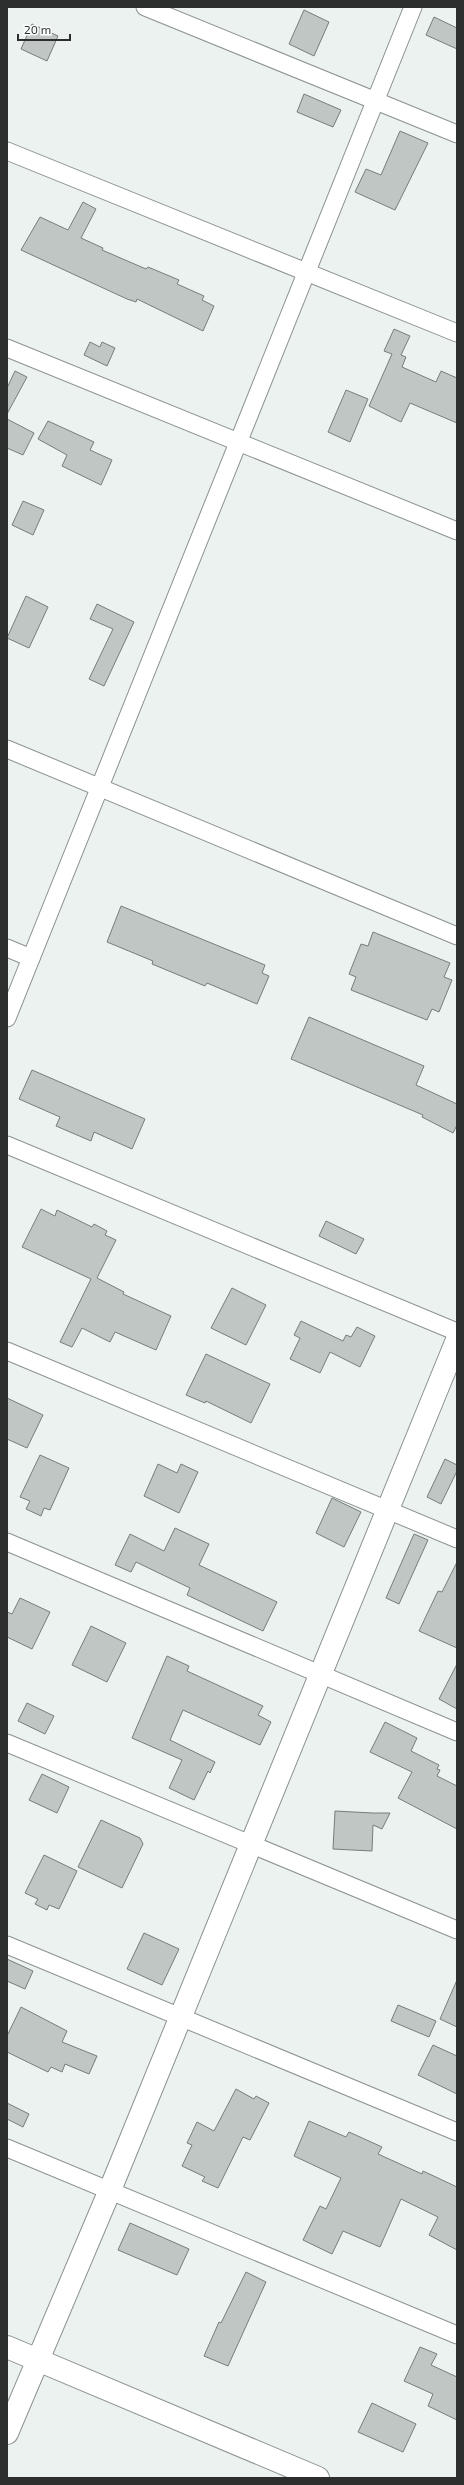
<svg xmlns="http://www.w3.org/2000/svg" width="464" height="2485" font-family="'Exo 2',sans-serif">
<rect width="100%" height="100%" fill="#ebf2f0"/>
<g fill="#bfc6c4" stroke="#777d7b">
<polygon points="304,10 329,22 314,56 289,44"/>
<polygon points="434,17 457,28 457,49 426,35"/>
<polygon points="32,24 58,36 47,61 21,49"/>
<polygon points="304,94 341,110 333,127 297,112"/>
<polygon points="400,131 428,143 395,210 355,192 366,169 381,175"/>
<polygon points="83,202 96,209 81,238 103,248 102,250 146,269 148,267 179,280 177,284 204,296 202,300 214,306 203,331 137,299 136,302 127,299 21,250 40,217 68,230"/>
<polygon points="394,329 410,336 401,355 406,357 402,367 436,382 441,371 457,378 457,423 410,403 401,422 369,406 392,354 384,351"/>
<polygon points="90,342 100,347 102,342 115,348 107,366 84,355"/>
<polygon points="15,371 27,377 7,414 7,388"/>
<polygon points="346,390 368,399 350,442 328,432"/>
<polygon points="7,419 34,433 23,455 7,448"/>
<polygon points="48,421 94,442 90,450 112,460 101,485 62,466 67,455 38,439"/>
<polygon points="23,501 44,510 33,535 12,525"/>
<polygon points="26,596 48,607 29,648 7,638"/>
<polygon points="97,604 134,622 104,686 89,679 113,629 90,619"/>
<polygon points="121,906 265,965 262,973 269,976 257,1004 207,983 205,986 152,964 153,961 107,942"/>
<polygon points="373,932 450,963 444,977 452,980 439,1012 432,1009 427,1020 351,990 356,977 349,974 361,944 368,946"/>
<polygon points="309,1017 424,1066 416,1085 457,1104 457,1125 453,1133 422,1117 423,1115 291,1059"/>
<polygon points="32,1070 145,1119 132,1149 94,1132 91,1141 56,1126 60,1117 19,1099"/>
<polygon points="41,1209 55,1216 57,1210 92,1227 94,1224 107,1231 105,1235 116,1240 97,1278 124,1292 123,1294 171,1316 156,1350 115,1332 110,1342 82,1328 72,1347 60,1342 91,1279 22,1247"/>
<polygon points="326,1221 364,1239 356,1254 319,1236"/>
<polygon points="232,1288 266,1305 246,1345 211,1328"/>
<polygon points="301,1321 343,1341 346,1335 351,1337 357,1327 375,1336 360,1367 330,1352 320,1373 290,1359 300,1338 294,1335"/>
<polygon points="206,1354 270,1384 251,1423 206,1401 205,1403 186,1395"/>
<polygon points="7,1398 43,1415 27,1448 7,1439"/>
<polygon points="40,1455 69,1468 50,1510 44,1508 41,1516 26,1509 30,1501 20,1497"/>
<polygon points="445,1459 457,1465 457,1471 441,1504 427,1497"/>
<polygon points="158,1464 177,1473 181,1464 198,1472 179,1513 144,1496"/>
<polygon points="332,1498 361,1512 344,1547 316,1533"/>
<polygon points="175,1528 209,1544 199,1565 277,1602 263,1631 187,1595 190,1588 136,1562 131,1572 115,1565 130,1534 164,1551"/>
<polygon points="414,1534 428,1540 399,1604 386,1598"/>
<polygon points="457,1562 457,1648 419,1631 438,1591 442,1592"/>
<polygon points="20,1598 50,1612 32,1649 7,1637 7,1612 12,1614"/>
<polygon points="91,1626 126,1643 107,1682 72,1665"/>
<polygon points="167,1656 189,1666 187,1671 263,1706 258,1715 271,1722 260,1745 183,1710 170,1740 215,1762 210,1773 208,1771 194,1800 169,1788 182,1760 132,1738"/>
<polygon points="457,1664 457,1709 439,1699"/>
<polygon points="27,1703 54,1716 45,1734 18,1721"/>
<polygon points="385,1722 417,1738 411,1751 439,1765 437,1769 440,1770 437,1776 457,1786 457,1829 398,1798 412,1772 370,1752"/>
<polygon points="42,1774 69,1787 57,1813 29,1800"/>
<polygon points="335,1811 373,1813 390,1813 382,1829 373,1825 372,1851 333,1849"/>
<polygon points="101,1820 140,1838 143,1844 122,1888 78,1867"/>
<polygon points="44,1855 77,1871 59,1909 49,1905 47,1910 35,1904 38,1899 25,1893"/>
<polygon points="144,1933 179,1949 162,1985 127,1969"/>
<polygon points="7,1959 33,1971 25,1989 7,1981"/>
<polygon points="457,1980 457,2027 440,2019"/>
<polygon points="398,2005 436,2021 429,2037 391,2021"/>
<polygon points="21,2007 67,2031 62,2042 97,2056 89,2074 65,2064 62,2072 51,2067 48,2072 7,2052 7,2036"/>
<polygon points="433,2045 457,2056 457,2094 418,2075"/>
<polygon points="236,2089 254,2099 256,2096 269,2103 250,2140 243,2137 218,2188 202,2181 205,2177 182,2166 192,2145 187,2143 197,2122 214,2131"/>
<polygon points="7,2103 29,2114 23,2127 7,2119"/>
<polygon points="309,2121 346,2137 349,2132 382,2147 378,2154 422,2174 423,2171 457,2187 457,2250 429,2235 438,2217 401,2199 380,2247 343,2231 332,2254 303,2240 320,2206 326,2209 341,2178 294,2156"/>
<polygon points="130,2223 189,2249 177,2275 118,2250"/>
<polygon points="246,2272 266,2282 228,2366 204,2356 219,2322 221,2323"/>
<polygon points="420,2347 437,2354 431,2365 457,2377 457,2420 428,2406 433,2394 404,2381"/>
<polygon points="372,2403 416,2424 403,2452 358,2432"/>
</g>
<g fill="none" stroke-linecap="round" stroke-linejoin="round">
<defs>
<g id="street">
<polyline points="145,7 457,134"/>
<polyline points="7,151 457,333"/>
<polyline points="7,348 457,531"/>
<polyline points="7,749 457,936"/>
<polyline points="7,948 31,958"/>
<polyline points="7,1018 413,7"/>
<polyline points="7,1145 457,1332"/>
<polyline points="7,1351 457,1539"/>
<polyline points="7,1542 457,1732"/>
<polyline points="7,1743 457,1930"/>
<polyline points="7,1945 457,2132"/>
<polyline points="7,2148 457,2335"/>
</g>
<g id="secondary">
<polyline points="7,2347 318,2478"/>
<polyline points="7,2433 110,2190 457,1340"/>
</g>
</defs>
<use href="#street" stroke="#8b9290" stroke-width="19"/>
<use href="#secondary" stroke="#8b9290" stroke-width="24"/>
<use href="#street" stroke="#fff" stroke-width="17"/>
<use href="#secondary" stroke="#fff" stroke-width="22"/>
</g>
<rect width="464" height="2485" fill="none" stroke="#2d2f2f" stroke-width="16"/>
<path d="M18 34v6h52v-6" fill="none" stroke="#2d2f2f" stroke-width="2"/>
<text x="24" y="34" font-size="12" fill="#2d2f2f" stroke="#fbfffe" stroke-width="3" paint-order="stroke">20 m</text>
</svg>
